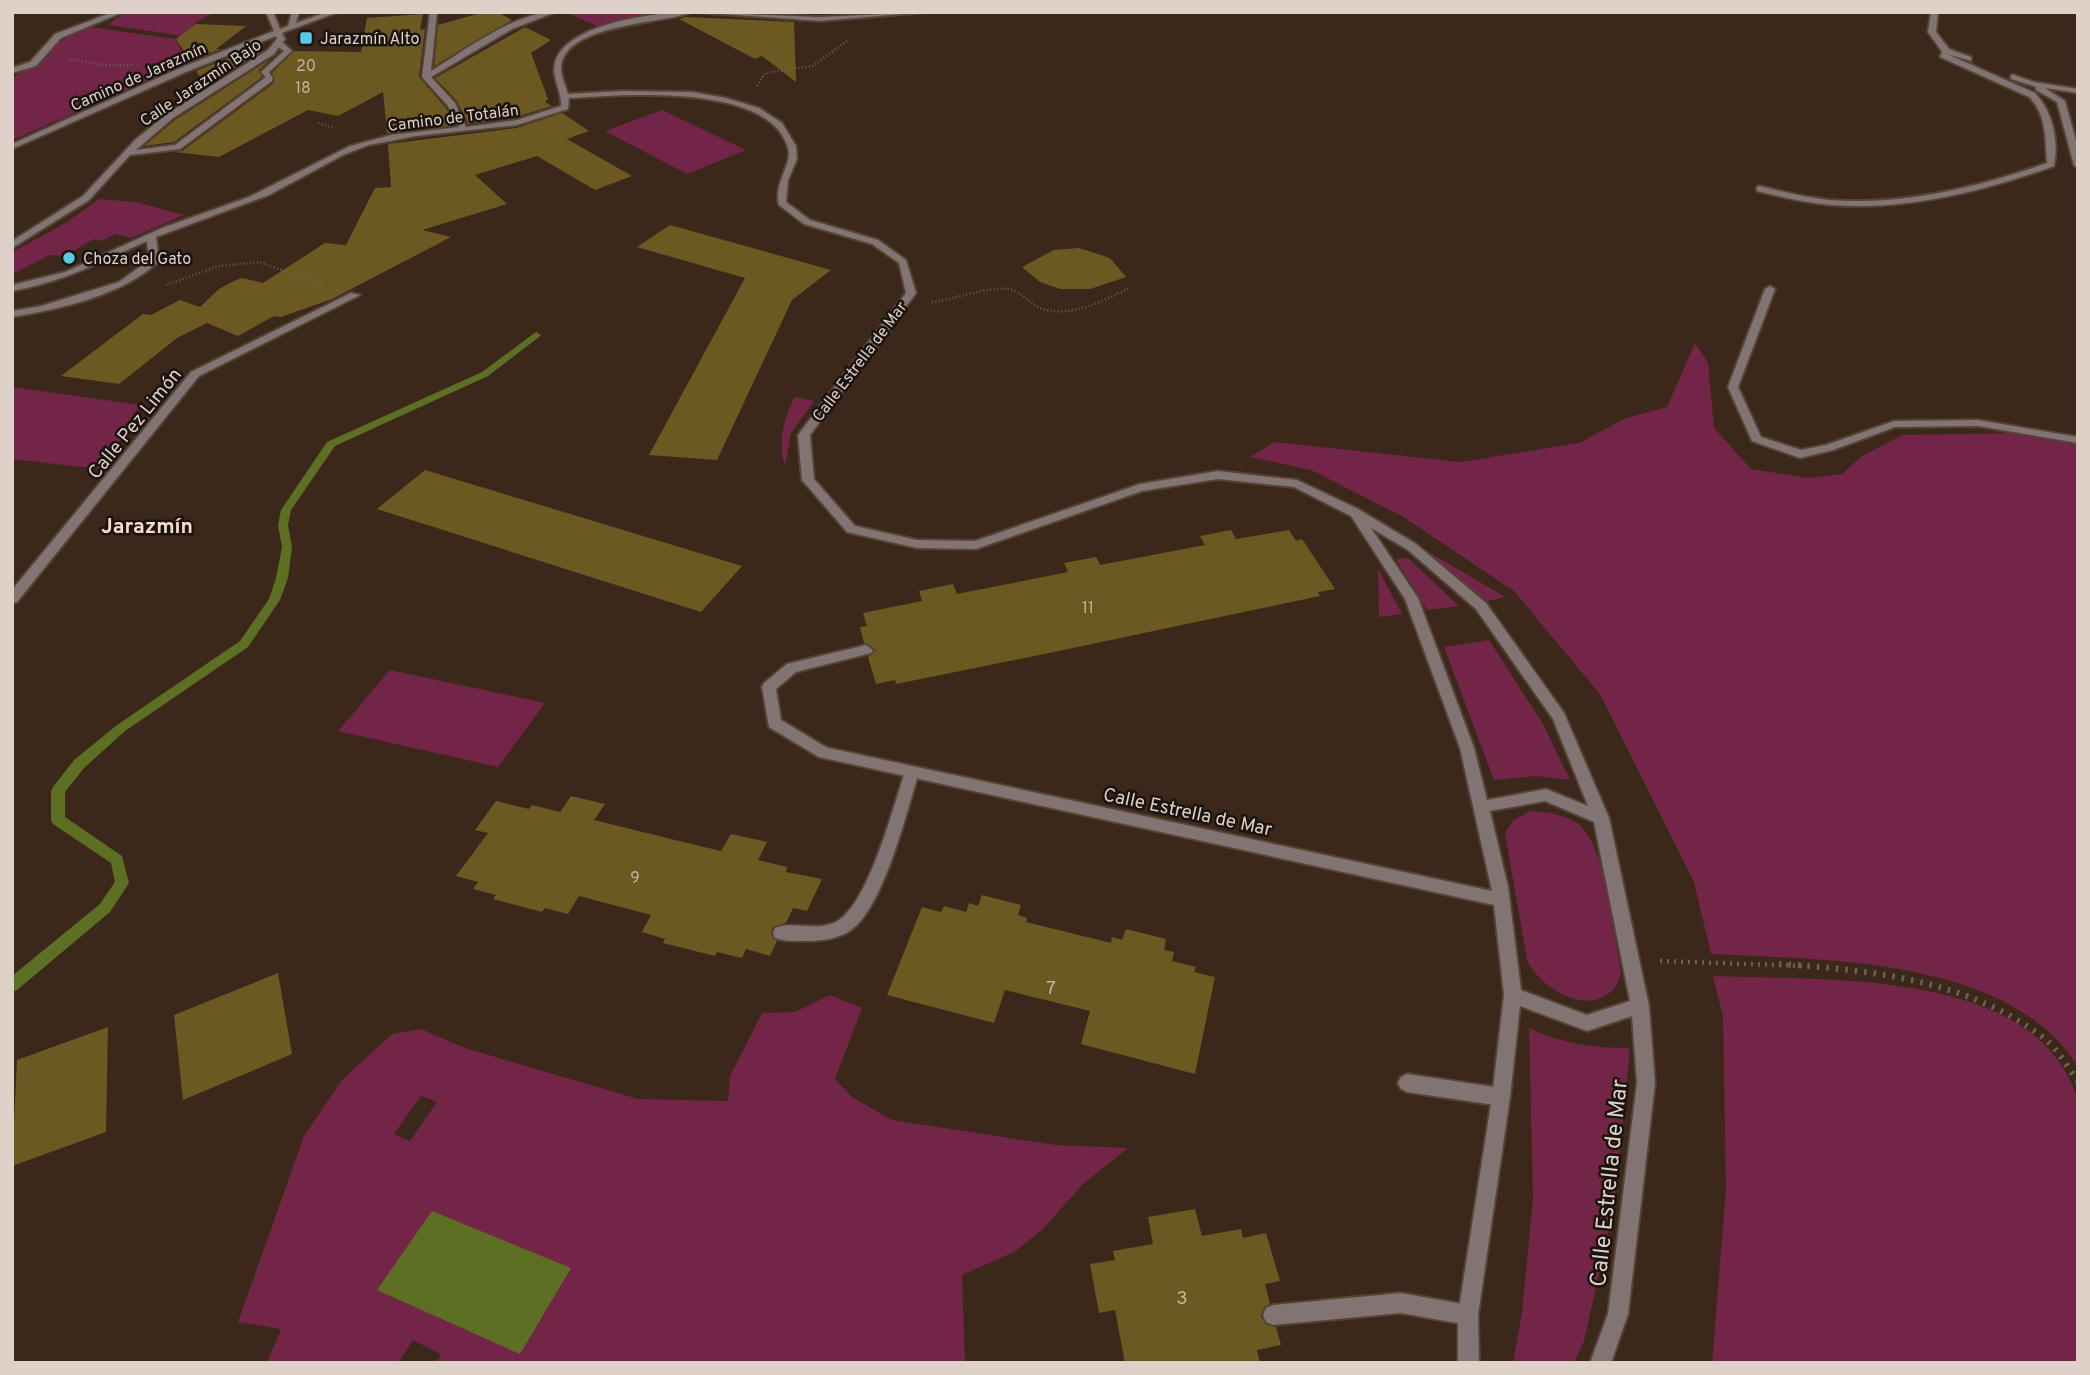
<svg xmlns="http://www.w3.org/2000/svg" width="2090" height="1375" font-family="Overpass,sans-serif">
<rect width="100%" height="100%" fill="#3b281a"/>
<g fill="#732548" fill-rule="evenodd">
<polygon points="125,12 214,13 198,21 183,36 108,25"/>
<polygon points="571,12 653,12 597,26 568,13"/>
<path d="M 89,27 L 176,39 L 180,49 L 208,55 L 12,140 L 12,78 C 41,63 57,37 89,27 Z"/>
<polygon points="662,110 746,150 687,174 605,131"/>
<polygon points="99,199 136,202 184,215 131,238 115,234 102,241 94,239 64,256 50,255 12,274 12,252 64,224"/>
<path d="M 1695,343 L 1708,363 L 1714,428 L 1751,469 L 1809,478 L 1842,474 L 1861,457 L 1902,435 L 2022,433 L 2078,445 L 2078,1067 C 2010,957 1825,960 1711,954 L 1694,882 L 1600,694 L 1514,591 L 1402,516 L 1311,470 L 1250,457 L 1274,442 L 1461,462 L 1579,443 L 1626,418 L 1667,407 Z"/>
<polygon points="12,387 141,405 125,426 116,452 99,469 12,459"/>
<path d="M 795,397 L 814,401 L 791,433 L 785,466 C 778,443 783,418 795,397 Z"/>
<polygon points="1427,551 1505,597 1483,602"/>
<polygon points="1408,558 1459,606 1427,610 1396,559"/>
<polygon points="1378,569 1402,614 1379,617"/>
<polygon points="1489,640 1543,724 1570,780 1536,776 1494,780 1444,647"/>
<polygon points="390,670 545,703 498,767 338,731"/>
<path d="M 1530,811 C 1546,812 1563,814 1577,823 C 1607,844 1614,937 1621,972 C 1608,1024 1544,996 1527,960 L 1505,833 L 1514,820 Z"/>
<path d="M 1713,976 C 1823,981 2035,966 2077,1098 C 2083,1117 2078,1146 2078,1166 C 2078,1232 2078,1297 2078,1363 L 1712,1363 L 1726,1189 L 1723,1017 Z"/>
<path d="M 830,995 L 862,1008 L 835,1079 L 852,1097 L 892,1120 L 1056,1145 L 1128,1148 L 1083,1184 L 1043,1229 L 1014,1252 L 962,1275 L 965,1363 L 436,1363 L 441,1354 L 413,1340 L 398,1363 L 267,1363 L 281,1329 L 238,1322 L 304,1136 L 342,1080 L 392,1034 L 421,1029 L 465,1048 L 638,1099 L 728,1101 L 730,1076 L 762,1013 L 795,1012 ZM 421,1096 L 437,1102 L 410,1141 L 394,1134 Z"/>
<path d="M 1529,1028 C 1563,1044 1593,1048 1630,1048 L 1615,1202 L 1584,1341 L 1574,1363 L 1513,1363 L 1522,1312 L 1533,1198 Z"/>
</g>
<polygon fill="#5c6f23" points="432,1211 571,1268 520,1354 377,1290"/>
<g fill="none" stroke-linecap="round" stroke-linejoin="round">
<polygon fill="#5c6f23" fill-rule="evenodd" points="536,332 541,335 539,337 488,376 335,446 291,510 288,525 292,547 288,578 280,600 248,647 125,731 84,768 65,792 65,817 122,856 129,883 110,912 17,990 12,992 12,976 100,904 115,882 111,863 53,824 51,820 51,791 53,787 74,760 117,725 240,641 269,599 276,578 282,547 278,525 281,510 327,442 482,372"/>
</g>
<g fill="#6c5921">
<polygon points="484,12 497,12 512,20 434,66 438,25"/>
<polygon points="423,14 420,30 425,29 419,77 446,108 455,125 387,133 383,92 338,116 308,110 219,157 175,152 182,151 274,83 272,73 294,51 361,52 367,18"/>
<polygon points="685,17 794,22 796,82 762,56 755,59 679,19"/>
<polygon points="196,24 246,26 216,49 221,49 190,61 176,39"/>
<polygon points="525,27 551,40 531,53 548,99 545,102 552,106 516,117 468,124 457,101 435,78"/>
<polygon points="249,50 263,50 206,86 196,71"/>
<polygon points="272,58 259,70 262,77 174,142 144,146 175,120"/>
<polygon points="562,113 589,131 567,139 632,176 595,190 537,156 475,175 507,204 422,230 451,237 332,299 281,317 274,316 238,336 207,323 177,338 119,384 61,376 143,314 151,315 180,300 200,307 219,289 236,280 242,278 263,283 325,243 346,245 375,188 391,187 388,144 517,128"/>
<polygon points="670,225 831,270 792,300 717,460 649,455 745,278 637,247"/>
<polygon points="1079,248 1110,258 1126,277 1090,289 1060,289 1040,282 1022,267 1054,250"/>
<polygon points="425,470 742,566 701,612 377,509"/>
<polygon points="1231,530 1236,539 1289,530 1296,541 1302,539 1335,589 1318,592 1320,596 1054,652 896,684 895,680 876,684 868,657 876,650 864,643 860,627 867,626 863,613 922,601 919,591 953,584 957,594 1068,572 1064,563 1096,557 1100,565 1205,545 1200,536"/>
<polygon points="571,796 605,804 594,820 675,840 721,851 731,834 767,842 758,860 787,867 786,872 822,879 807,911 793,908 786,923 773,927 771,934 777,941 770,956 746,949 742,958 717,952 715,956 663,943 665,939 642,932 651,915 579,896 568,914 545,908 542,912 493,899 496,895 473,889 478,882 456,876 488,833 475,830 496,801 529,809 532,805 560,812"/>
<polygon points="982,895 1021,905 1018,915 1027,918 1026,922 1111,943 1112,937 1122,940 1126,929 1166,939 1164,950 1174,952 1172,961 1196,967 1194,972 1215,977 1195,1074 1081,1044 1090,1011 1005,990 994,1023 887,995 922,907 941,912 944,906 966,912 969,903 978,906"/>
<polygon points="278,973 292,1054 183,1100 174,1015"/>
<polygon points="108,1027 106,1132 12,1166 17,1060"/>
<polygon points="1195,1209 1202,1236 1241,1229 1243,1238 1266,1233 1280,1281 1265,1284 1270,1304 1264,1307 1261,1316 1265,1324 1276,1327 1281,1345 1257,1350 1260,1363 1125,1363 1115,1310 1099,1313 1090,1264 1115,1260 1113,1251 1153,1244 1148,1217"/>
</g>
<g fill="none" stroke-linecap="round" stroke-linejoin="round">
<defs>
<g id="service">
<polygon points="275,41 281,41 292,51 269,72 273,79 269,81 261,72 284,51 275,45"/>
<path d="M 1943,49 L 1949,49 L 1947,54 L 2035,93 C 2053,112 2059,141 2054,166 C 1985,191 1905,211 1831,205 C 1806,203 1781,197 1757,191 L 1757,187 L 1760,186 C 1783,192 1806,197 1829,200 C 1901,206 1979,187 2047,163 C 2045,139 2047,115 2029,97 L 1940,57 Z"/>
<polygon points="2014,75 2034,82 2078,89 2078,93 2045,88 2065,101 2078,148 2078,168 2074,165 2057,102 2036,90 2036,87 2011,79 2011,75"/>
<polygon points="866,645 873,650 871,653 796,672 776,689 781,720 829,749 831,753 829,757 819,757 769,727 762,687 764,683 787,664"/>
<path d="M 912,766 L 917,768 L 919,772 C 907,810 883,912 848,932 C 836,939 821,941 807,941 C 796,941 785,942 775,938 L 773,933 L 775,928 C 794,921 815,931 834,923 C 868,908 893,807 905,772 L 907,768 Z"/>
<polygon points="1407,1074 1501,1088 1507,1091 1510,1097 1507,1103 1501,1106 1407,1092 1401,1089 1398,1083 1401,1077"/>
<polygon points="1401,1293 1468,1305 1475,1308 1478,1315 1475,1322 1468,1325 1401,1313 1273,1325 1266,1322 1263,1315 1266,1308 1273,1305"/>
</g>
<g id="minor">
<polygon points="113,12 123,12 61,38 36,66 12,73 12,68 30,62 55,34"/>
<polygon points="266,12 273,12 280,29 288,26 292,12 299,12 296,23 327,12 338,12 282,33 285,39 274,54 173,118 136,150 175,145 266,77 272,77 272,81 180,149 130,155 89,200 12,248 12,241 83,196 135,140 167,114 268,50 277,39 276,36 186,72 12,149 12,144 180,68 274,31"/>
<path d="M 430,12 L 437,12 L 431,71 C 466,50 514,12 556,12 L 512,29 L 431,77 L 455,103 L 466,127 L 517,120 L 561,106 C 562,91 551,77 555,63 C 565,23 658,12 692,12 C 665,24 565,23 561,67 C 561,76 565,85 568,94 L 622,91 L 692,92 L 726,98 L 759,108 L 782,123 L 796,146 L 797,159 L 788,180 L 786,202 L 810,220 L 878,240 L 906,260 L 916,293 L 810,435 L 814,479 L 855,526 L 917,540 L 975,541 L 1140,484 L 1218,471 L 1297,480 L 1358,509 L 1416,544 L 1486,603 L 1564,713 L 1609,818 L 1649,1006 L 1655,1083 L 1628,1314 L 1611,1363 L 1590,1363 L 1608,1314 L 1637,1083 L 1632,1016 L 1587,1031 L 1520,1006 L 1510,1097 L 1478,1315 L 1479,1363 L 1458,1363 L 1458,1315 L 1492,1097 L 1504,995 L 1494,905 L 819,757 L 817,753 L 819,749 L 824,747 L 1492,891 L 1460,748 L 1405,599 L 1351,516 L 1294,487 L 1218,479 L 1142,491 L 976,549 L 917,548 L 847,532 L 802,480 L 798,435 L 906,293 L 899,263 L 872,244 L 804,224 L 779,205 C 773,182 793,165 788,148 C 769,82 622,95 569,98 L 568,109 L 517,125 L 416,136 L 369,145 L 343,155 L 269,195 L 156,237 L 159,261 C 124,295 60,309 12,317 L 12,311 L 41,306 L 119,282 L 149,260 L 147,241 C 101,262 63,282 12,291 L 12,285 L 65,272 L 162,228 L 249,197 L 350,146 L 391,135 L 459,127 L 448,106 L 422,77 ZM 1371,528 L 1408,550 L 1476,609 L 1553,719 L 1588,806 L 1546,789 L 1487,800 L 1474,748 L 1418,598 ZM 1545,801 L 1594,822 L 1630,1001 L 1587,1015 L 1521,990 L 1508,887 L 1490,811 Z"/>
<polygon points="694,12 820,17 926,12 820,21"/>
<polygon points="1931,12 1938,12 1936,32 1949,49 1971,57 1971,61 1943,53 1928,32"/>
<polygon points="1770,286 1775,289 1738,387 1761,437 1801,450 1826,445 1894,421 1978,420 2078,437 2078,443 1978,426 1895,427 1833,450 1800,458 1752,441 1728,387 1765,289"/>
<polygon points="351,293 360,295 199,376 17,602 12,603 12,590 191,372"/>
</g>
</defs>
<use href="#service" stroke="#554336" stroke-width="4"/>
<use href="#minor" stroke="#554336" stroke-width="4"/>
<g stroke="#706053" stroke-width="2.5" stroke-dasharray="1 2.5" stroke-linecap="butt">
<polyline points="68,59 103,65 132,65"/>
<polyline points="757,86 765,73 813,66 847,41"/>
<polyline points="318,123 335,128"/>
<polyline points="166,285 219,266 259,262 321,284"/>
<path d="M 932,302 C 957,299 983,287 1008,289 C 1022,291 1028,303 1040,308 C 1070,319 1103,301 1129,288"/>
</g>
<polyline stroke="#706053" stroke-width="4.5" stroke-dasharray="2 5" stroke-linecap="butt" points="1660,961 1805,966"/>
<path stroke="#706053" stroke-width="6" stroke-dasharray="2.5 7" stroke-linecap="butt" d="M 1779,964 C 1871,970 1970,980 2045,1039 C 2058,1049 2068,1068 2078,1081"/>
<use href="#service" fill="#817473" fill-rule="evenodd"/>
<use href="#minor" fill="#817473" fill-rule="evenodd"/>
</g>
<g fill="#58c9e4" stroke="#1b130d" stroke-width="2.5">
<rect x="299" y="31" width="14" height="14" rx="3.5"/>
<circle cx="69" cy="258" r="7"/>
</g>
<g text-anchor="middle" stroke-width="5" stroke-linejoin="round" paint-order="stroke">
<g font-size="16" fill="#ddd1c8" stroke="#1b130d" text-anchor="start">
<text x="320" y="44">Jarazmín Alto</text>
<text x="83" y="264">Choza del Gato</text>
</g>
<g font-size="16" fill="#c1b39e">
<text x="306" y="71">20</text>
<text x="303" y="93">18</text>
<text x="1088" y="613">11</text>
<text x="635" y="883">9</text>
</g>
<g font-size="16" fill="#ddd1c8" stroke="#1b130d">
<text transform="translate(138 76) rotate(-24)" y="6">Camino de Jarazmín</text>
<text transform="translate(200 82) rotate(-34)" y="6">Calle Jarazmín Bajo</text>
<text transform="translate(453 117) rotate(-7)" y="6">Camino de Totalán</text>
<text transform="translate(859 361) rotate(-53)" y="6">Calle Estrella de Mar</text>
</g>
<g font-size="19" fill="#ddd1c8" stroke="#1b130d">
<text transform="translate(134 423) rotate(-51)" y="7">Calle Pez Limón</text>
<text transform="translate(1188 811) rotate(12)" y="7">Calle Estrella de Mar</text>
</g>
<g font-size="19" fill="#c1b39e">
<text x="1051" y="994">7</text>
<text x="1182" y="1304">3</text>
</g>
<g font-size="21" font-weight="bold" fill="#f6ddcb" stroke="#1b130d">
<text x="147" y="533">Jarazmín</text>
</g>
<g font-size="23" fill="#ddd1c8" stroke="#1b130d">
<text transform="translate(1608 1183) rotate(-84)" y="8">Calle Estrella de Mar</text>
</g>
</g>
<rect width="2090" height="1375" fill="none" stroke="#ddd1c8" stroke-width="28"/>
</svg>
